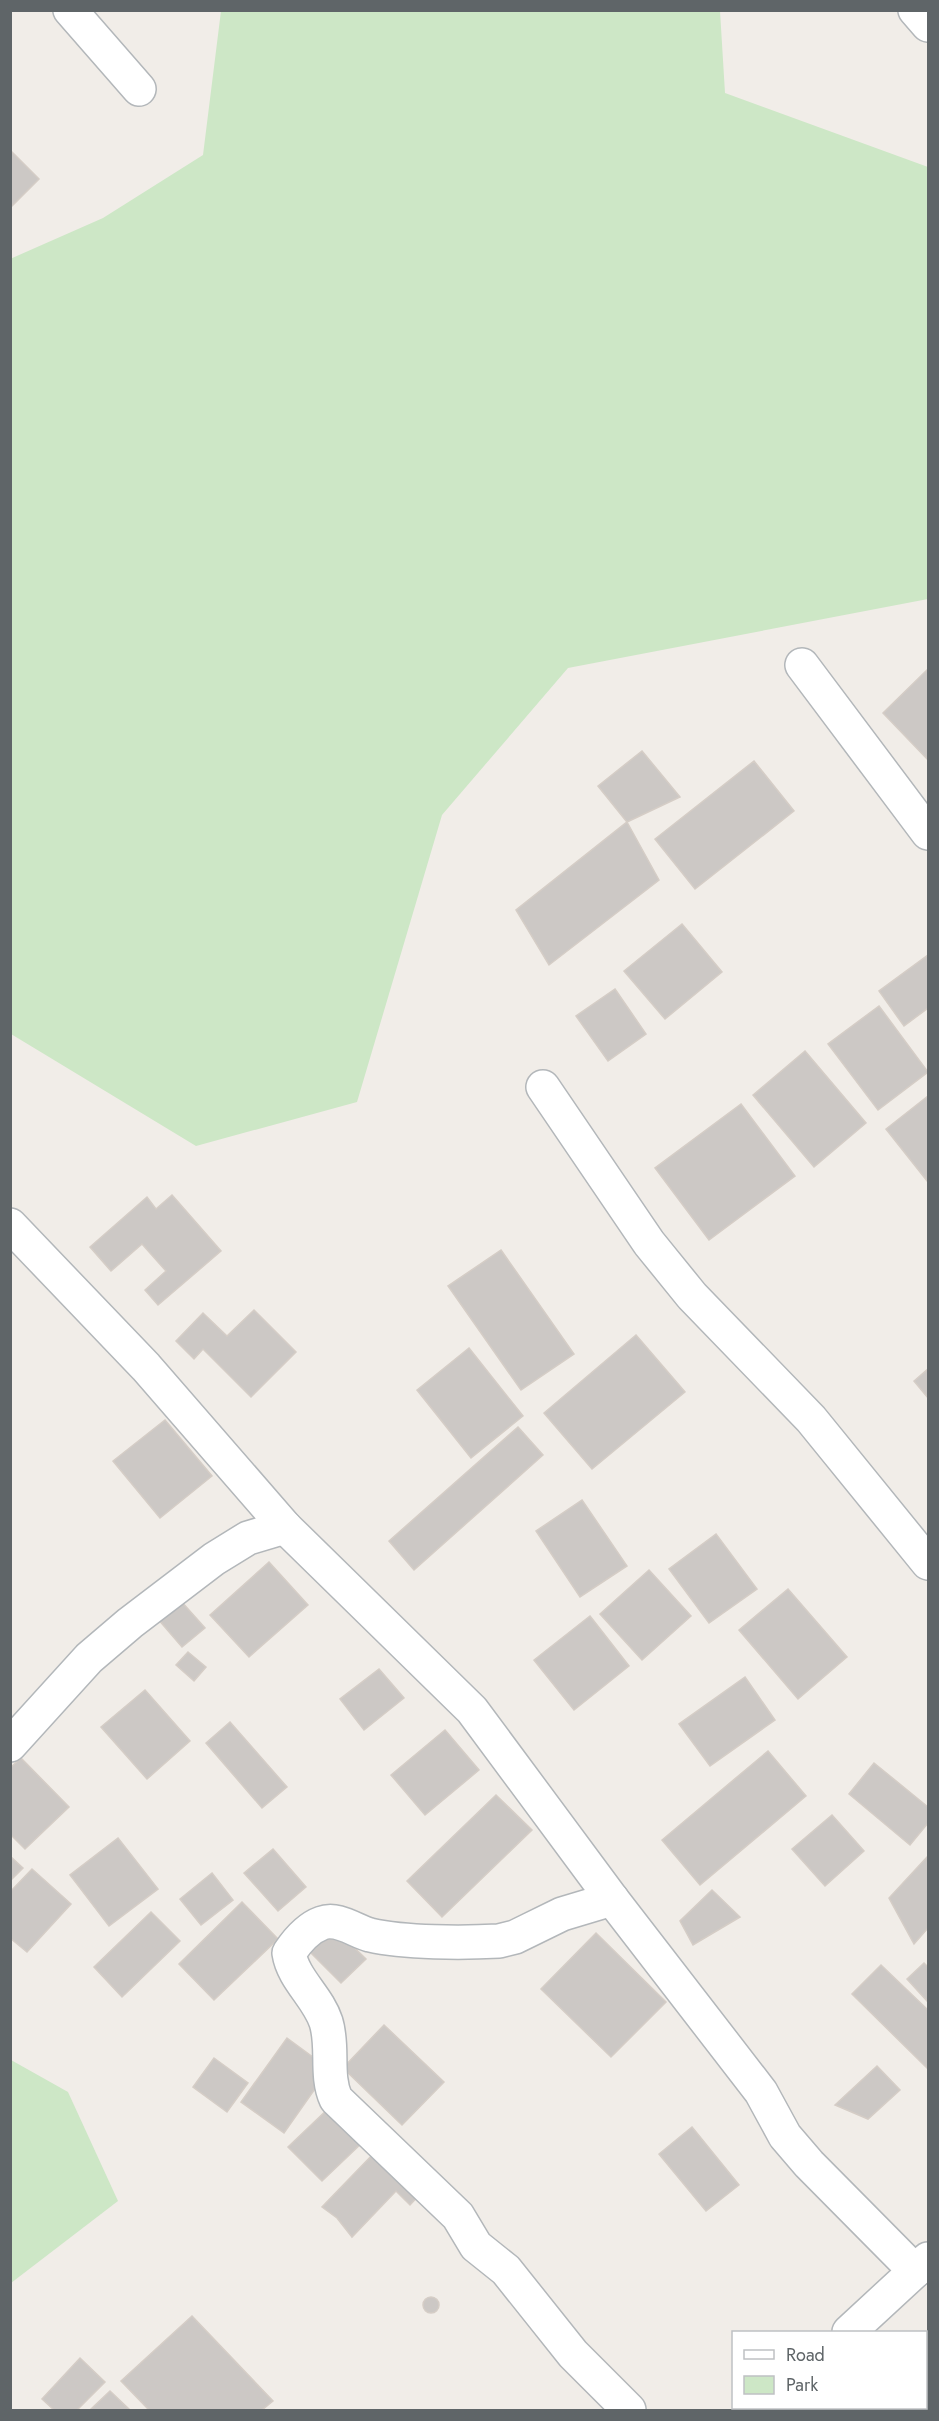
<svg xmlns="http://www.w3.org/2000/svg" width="939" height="2421" font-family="Jost,sans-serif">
<rect width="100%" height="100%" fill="#f1ede8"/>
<g fill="#cde7c6">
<polygon points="221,11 720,11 725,93 928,167 928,599 568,668 442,815 357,1102 196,1146 11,1034 10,259 103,218 203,155"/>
<polygon points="11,2060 68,2092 118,2201 11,2283"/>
</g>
<g fill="#ccc8c5" stroke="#d5cdc6" stroke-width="1.5">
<polygon points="10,150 39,179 10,208"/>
<polygon points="928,669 928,760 883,713"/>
<polygon points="642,751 680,797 627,822 598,786"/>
<polygon points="754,761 794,811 695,889 655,839"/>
<polygon points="627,822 659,880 549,965 516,910"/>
<polygon points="682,924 722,972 665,1019 624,971"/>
<polygon points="928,955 928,1008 904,1026 879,991"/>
<polygon points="615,989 646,1034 608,1061 576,1016"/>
<polygon points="879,1006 928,1072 878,1110 828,1044"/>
<polygon points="805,1051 866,1123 814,1167 753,1095"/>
<polygon points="928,1096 928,1182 886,1129"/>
<polygon points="741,1104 795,1176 709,1240 655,1168"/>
<polygon points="172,1195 221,1251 158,1305 145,1290 166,1271 142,1244 111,1271 90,1247 147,1197 156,1209"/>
<polygon points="501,1250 574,1354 521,1390 448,1286"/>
<polygon points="254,1310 296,1352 251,1397 203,1349 194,1359 176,1341 203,1313 227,1336"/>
<polygon points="636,1335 685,1392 592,1469 544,1413"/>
<polygon points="469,1348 523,1416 471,1458 417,1390"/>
<polygon points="928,1369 928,1398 914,1381"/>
<polygon points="165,1420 212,1476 160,1518 113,1461"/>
<polygon points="518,1427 543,1455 414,1570 389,1541"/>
<polygon points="582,1500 627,1566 580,1597 536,1531"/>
<polygon points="716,1534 757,1589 709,1623 669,1569"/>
<polygon points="269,1562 308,1605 249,1657 210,1615"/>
<polygon points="649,1570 691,1616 642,1660 600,1614"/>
<polygon points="788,1589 847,1657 798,1699 739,1630"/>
<polygon points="180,1600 205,1628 182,1647 158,1619"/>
<polygon points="590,1616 629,1666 574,1710 534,1660"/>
<polygon points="188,1652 206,1667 194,1681 176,1665"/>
<polygon points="379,1669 404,1698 364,1730 340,1699"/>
<polygon points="745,1677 775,1720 710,1766 679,1724"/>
<polygon points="145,1690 190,1741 147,1779 101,1727"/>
<polygon points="230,1722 287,1787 262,1808 206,1743"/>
<polygon points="445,1730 479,1770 425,1815 391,1775"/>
<polygon points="768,1751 806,1796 700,1885 662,1840"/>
<polygon points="21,1758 69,1807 25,1849 10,1834 10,1768"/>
<polygon points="874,1763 928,1807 928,1823 910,1845 849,1794"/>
<polygon points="496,1795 532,1830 442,1917 407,1881"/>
<polygon points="832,1815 864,1851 825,1886 792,1849"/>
<polygon points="118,1838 158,1889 109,1926 70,1875"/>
<polygon points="273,1849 306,1887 278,1911 244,1873"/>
<polygon points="10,1856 23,1868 10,1881"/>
<polygon points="927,1857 928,1859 928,1928 914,1944 889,1898"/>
<polygon points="32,1869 71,1904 27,1952 10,1938 10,1892"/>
<polygon points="212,1873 233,1900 201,1925 180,1899"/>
<polygon points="712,1890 740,1917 693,1945 680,1921"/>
<polygon points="242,1902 278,1939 214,2000 179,1964"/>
<polygon points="151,1912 180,1941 122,1997 94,1967"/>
<polygon points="328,1922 366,1959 341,1983 304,1946"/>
<polygon points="596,1933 666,2002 611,2057 541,1989"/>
<polygon points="924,1963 928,1967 928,2002 907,1979"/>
<polygon points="881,1965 928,2010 928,2069 852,1994"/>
<polygon points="384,2025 444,2082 402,2125 343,2068"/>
<polygon points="287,2038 329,2069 284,2133 241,2102"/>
<polygon points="214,2058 248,2083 227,2112 193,2087"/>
<polygon points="877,2066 900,2090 868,2119 835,2105"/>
<polygon points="332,2105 366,2139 322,2181 288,2147"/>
<polygon points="692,2127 739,2185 706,2211 659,2154"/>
<polygon points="377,2150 423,2191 410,2205 396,2191 352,2237 337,2218 322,2207"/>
<circle cx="431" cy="2305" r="8"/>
<polygon points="192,2316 273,2401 262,2410 149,2410 121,2381"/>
<polygon points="80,2358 105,2382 77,2410 54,2410 42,2399"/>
<polygon points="110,2391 130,2410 90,2410"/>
</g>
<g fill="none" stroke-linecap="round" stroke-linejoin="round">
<defs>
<g id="minor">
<polyline points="70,10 139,89"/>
<polyline points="915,10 928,25"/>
<polyline points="802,665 928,833"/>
<polyline points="543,1087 649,1243 692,1296 811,1419 928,1563"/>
<polyline points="10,1225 146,1367 285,1527 472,1710 612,1899 761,2092 785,2136 809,2164 915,2271"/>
<polyline points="10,1745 89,1658 130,1623 214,1559 248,1538 285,1527"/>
<path d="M 612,1899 L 562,1914 L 515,1937 L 499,1941 C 463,1943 405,1943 370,1935 C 355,1931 338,1917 322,1923 C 308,1928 297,1941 289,1953 C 293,1979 318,1997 326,2022 C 334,2047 325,2075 336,2099 L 458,2216 L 476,2246 L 506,2270 L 573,2354 L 629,2410"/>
<polyline points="849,2332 928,2259"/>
<polyline points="877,2408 881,2410"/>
<polyline points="764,2410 767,2408"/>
</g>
</defs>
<use href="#minor" stroke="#b3b7ba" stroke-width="36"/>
<use href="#minor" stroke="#fff" stroke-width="33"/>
</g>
<rect width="939" height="2421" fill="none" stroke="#5f6568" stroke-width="24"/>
<rect x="732" y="2331" width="195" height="78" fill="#ffffff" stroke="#bfc1c3" stroke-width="1.5"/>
<rect x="744" y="2350" width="30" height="9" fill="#ffffff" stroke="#bfc1c3" stroke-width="1.5"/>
<text x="786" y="2361" font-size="18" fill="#5f6568">Road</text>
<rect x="744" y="2376" width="30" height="18" fill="#cde7c6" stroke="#bfc1c3" stroke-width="1.5"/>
<text x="786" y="2391" font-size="18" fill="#5f6568">Park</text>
</svg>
